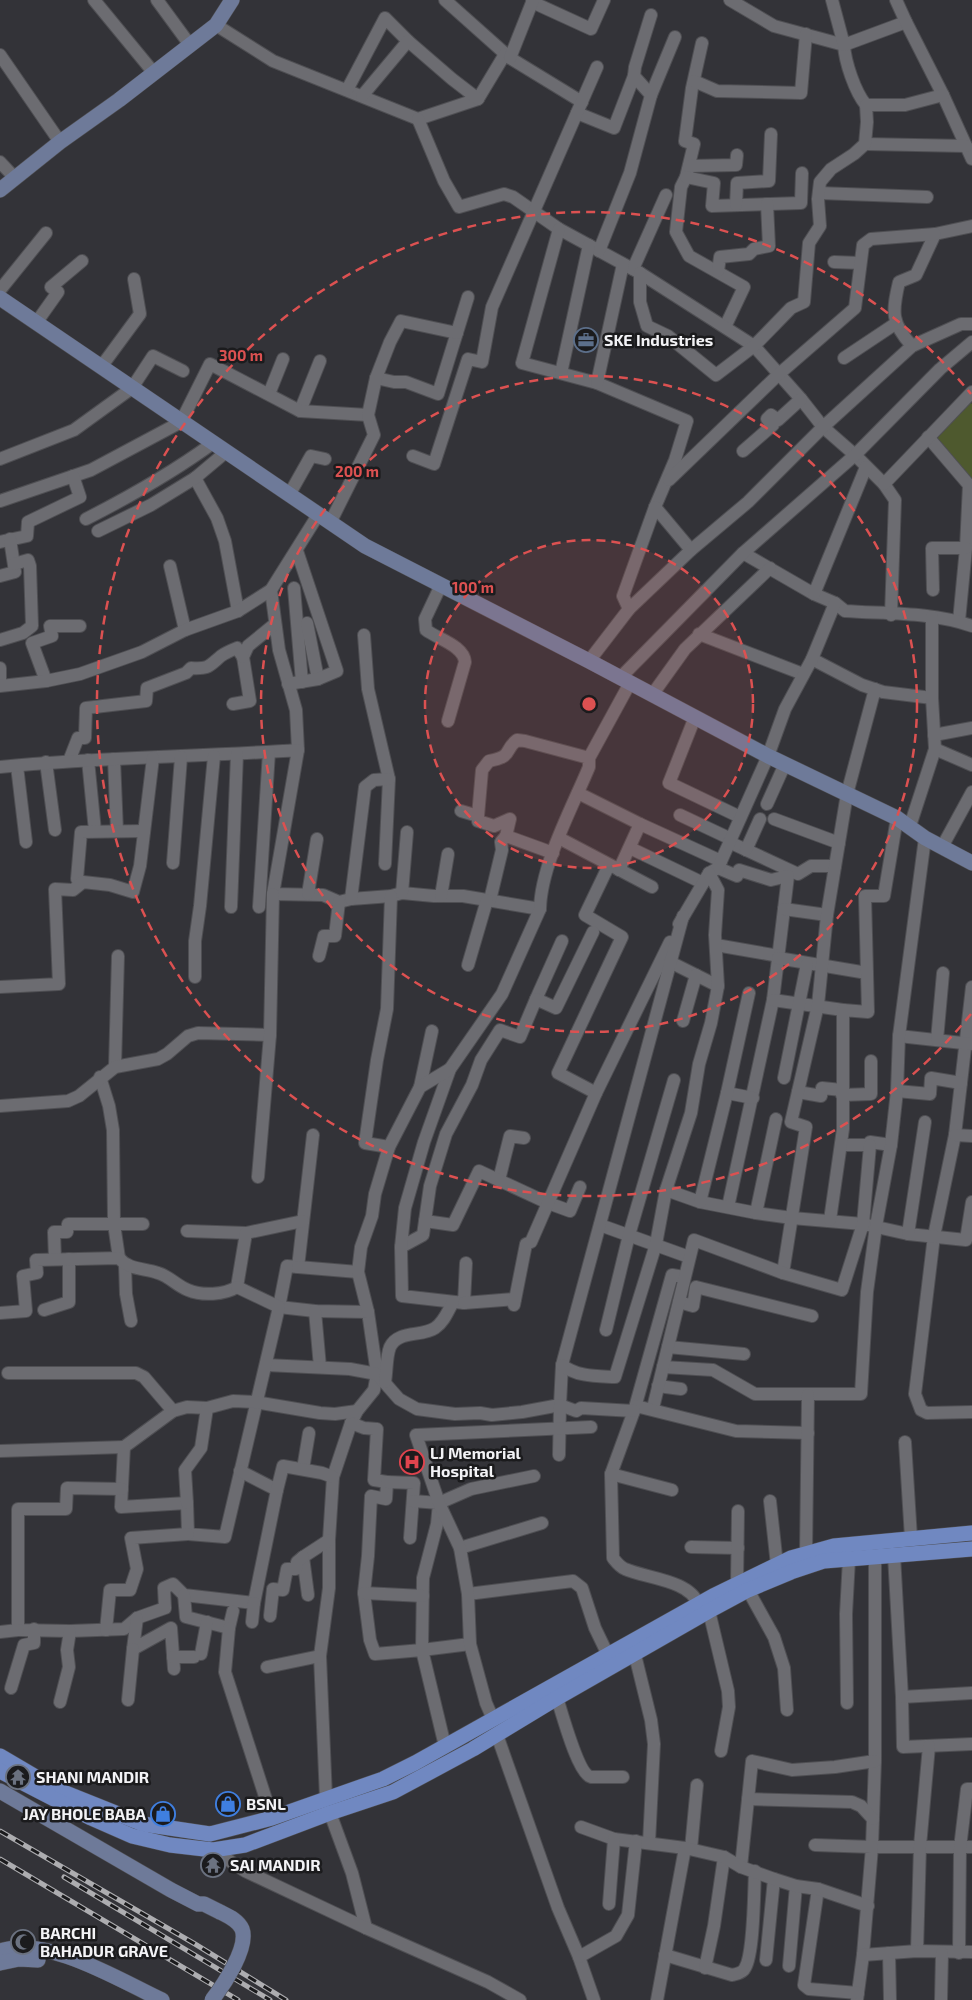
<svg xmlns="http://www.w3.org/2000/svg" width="972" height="2000" font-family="'Exo 2',sans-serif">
<rect width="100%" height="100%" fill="#333338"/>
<polygon fill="#4e592e" points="970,401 972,404 972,490 933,438"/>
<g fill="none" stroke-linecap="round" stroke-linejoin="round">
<defs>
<g id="street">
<polyline points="94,0 154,73"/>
<polyline points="157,0 190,45"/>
<polyline points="445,0 510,58 582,102"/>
<path d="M 730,0 L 774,26 L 844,45 C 845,62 855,92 866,105"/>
<polyline points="832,0 844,45 906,22"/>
<polyline points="896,0 906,22 943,95 972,159"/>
<polyline points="532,2 591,29 604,0"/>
<polyline points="216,25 273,61 418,119 478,99 505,54"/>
<polyline points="702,43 692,88 685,141 694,144 686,177 681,187 676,232 689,256 744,287 725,327"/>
<polyline points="0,55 60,142"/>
<polyline points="510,58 533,0"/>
<polyline points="694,81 717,91 801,93 806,34"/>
<polyline points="347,90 385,18 408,41"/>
<polyline points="651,95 675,37"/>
<polyline points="362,96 408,41 452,79 478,99"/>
<polyline points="577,113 614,128 634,76"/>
<polyline points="418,119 444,181 459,207 504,194 513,197 559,229 640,273 754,346 801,399 823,427 855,455 884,484 895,500 891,615"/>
<polyline points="865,144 966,146"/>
<polyline points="0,162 15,178"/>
<polyline points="689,166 736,165 737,155"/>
<polyline points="686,177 714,183 712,206 801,203 802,173"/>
<polyline points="819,193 927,197"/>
<polyline points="736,205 737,183 769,181 771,134"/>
<polyline points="559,229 522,363 597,383 687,421 675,460 655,507 623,596 629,609"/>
<polyline points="599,251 630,173 651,95 634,76 635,67 651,15"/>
<polyline points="834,262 860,263"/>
<polyline points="633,269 666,195"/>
<polyline points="718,271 720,257 749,254 754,249 769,246 767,204"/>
<polyline points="640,273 640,302 647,326 668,336 716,375 754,346 791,308 804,302 809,243 820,226 818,199 820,182 831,169 854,154 865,144 867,122 866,105 905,105 943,95"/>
<polyline points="0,290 46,233"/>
<polyline points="36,323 58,292 51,287 82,261"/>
<path d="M 912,346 C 891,323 892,312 899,282 L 916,275 L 935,234 L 972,226"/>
<polyline points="844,358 895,324"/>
<polyline points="101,367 140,314 134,279"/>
<polyline points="561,373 589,245"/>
<polyline points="376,378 394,382 406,382 438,394 468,297"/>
<polyline points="597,383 623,264"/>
<polyline points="269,394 283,359"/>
<polyline points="300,411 320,361"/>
<polyline points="928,437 969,485 966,548 959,621"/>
<polyline points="743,451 773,425 767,419 771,415 778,420 801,399"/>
<polyline points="413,456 434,464 468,359 482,362 492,307 597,67"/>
<polyline points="0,459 74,430 132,388 153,356 183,371"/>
<polyline points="195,478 217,518 225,541 238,611"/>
<polyline points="669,480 779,374 855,308 863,245 871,239 935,234"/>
<polyline points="884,484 972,392"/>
<polyline points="289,495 311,456 325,459"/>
<polyline points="0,501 91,470 181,422 210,364 300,411 368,415"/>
<polyline points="655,507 691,550"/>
<path d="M 86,519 C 131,496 172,473 213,443"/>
<polyline points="330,523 374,435 368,415 376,378 390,342 401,321 457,333"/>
<polyline points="98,531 151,505 195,478 226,452"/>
<polyline points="0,542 27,536 28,522 80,497 73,476"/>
<path d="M 743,553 L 814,594 L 835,603 L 845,611 C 887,614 932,612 972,626"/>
<polyline points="170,566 185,630"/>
<polyline points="0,576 15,572 10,539"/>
<path d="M 441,585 L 425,619 L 426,630 C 438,639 464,646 465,662 L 448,721"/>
<polyline points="294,588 302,682"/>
<polyline points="271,590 279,650 296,710 298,750"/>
<polyline points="933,590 932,548 966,548"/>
<polyline points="814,594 866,467"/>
<polyline points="307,623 318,679"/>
<polyline points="699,634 803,674"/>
<polyline points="364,635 368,689 389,779 385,864"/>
<polyline points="0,640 23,633 32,626 30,566 28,560 14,564"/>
<polyline points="812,659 862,685 883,692 932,698"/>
<polyline points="589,661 629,609 691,550 748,502 823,427 912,346 961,324 972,324"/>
<polyline points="0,668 0,680"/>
<polyline points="620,678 743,553 855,455 940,369 972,342"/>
<polyline points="46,681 32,643 52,636 50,626 80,626"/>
<polyline points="288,684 318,679 337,671 297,551"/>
<polyline points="0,686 46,681 80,674 142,652 185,630 238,611 271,590 318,515"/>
<polyline points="652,695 685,649 770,568"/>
<polyline points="233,704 250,701 243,657 248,646 275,624"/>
<polyline points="695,717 669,783 740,817"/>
<polyline points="934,735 972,728"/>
<polyline points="935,749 972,765"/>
<polyline points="589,758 630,683"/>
<polyline points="114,759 117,831"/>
<polyline points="88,760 95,831"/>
<path d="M 69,761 L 78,738 L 85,738 L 86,708 L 146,701 L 147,688 L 186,673 L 191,668 C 209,669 208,667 221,656 C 225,653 232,650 237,648 L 243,657"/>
<polyline points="46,762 55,830"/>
<polyline points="17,766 26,842"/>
<path d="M 0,767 C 99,757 198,757 298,750 L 273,894 L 323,895 L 339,902 L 351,899 L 391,896 L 402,893 L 434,896 L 463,896 L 540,909"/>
<polyline points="578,793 640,824"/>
<polyline points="767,804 785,764"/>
<polyline points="461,811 478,816 478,821 494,826 510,819 506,836 553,853"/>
<polyline points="680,815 731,839"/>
<polyline points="774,819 839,843"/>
<polyline points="910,826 935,749 932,698 932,617"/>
<polyline points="559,838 652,887"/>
<polyline points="729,842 798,874 811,866 835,866"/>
<polyline points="942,847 972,792"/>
<polyline points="630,848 703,883"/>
<polyline points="746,850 760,819"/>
<polyline points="173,863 181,757"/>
<polyline points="718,868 737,876 739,870 771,880 788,876 773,1000 728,1207"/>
<polyline points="619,870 640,824 721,861"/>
<polyline points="77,879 81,832 144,831"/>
<polyline points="402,893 407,832"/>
<polyline points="308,894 317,839"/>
<polyline points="441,896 448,854"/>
<polyline points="351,899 365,787 374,780 389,779"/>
<polyline points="490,900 502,850 501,842 506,836"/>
<polyline points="231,907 237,754"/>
<polyline points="259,907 269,752"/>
<polyline points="784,909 827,915"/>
<polyline points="679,924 709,873 718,868 768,756 785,709 812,659 835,603"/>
<polyline points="716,945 779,956"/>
<polyline points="319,956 324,936 335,936 339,902"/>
<polyline points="778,958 867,973"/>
<polyline points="670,962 718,986"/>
<polyline points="468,965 487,900"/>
<polyline points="195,977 195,941 200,906 214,756"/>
<polyline points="0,987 59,984 55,889 73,890 83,882 110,885 133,892 140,866 153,758"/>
<polyline points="972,987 955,1135 934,1236 915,1394 921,1410 927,1413 972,1412"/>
<polyline points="536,999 562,941"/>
<polyline points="773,1000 843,1010"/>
<polyline points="683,1021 696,975"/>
<polyline points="899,1036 972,1044"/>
<polyline points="937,1040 943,973"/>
<polyline points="115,1067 118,956"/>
<polyline points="100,1077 109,1106 113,1130 114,1224 119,1258"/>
<polyline points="784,1078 807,964"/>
<polyline points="420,1087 432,1031"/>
<polyline points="897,1091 930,1094 931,1078 961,1083"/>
<polyline points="798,1092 821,1096 822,1088 842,1090"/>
<polyline points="596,1093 558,1073 622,937 585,915 609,865"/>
<polyline points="727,1093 753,1098"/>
<polyline points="842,1095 871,1094 871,1061"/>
<polyline points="0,1106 68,1101 79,1096 115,1067 158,1059 167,1054 188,1036 198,1033 270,1035"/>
<polyline points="313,1135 298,1267 287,1266 279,1307 315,1311 368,1312 377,1374 374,1390 357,1411 351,1423 333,1477 329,1540 329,1588 320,1656 326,1798"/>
<polyline points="955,1135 972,1136"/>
<polyline points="841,1145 870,1145 870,1142 891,1145"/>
<polyline points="389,1147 365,1143 377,1060 387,1009 391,896"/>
<polyline points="258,1177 270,1035 273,894"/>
<polyline points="499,1180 510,1136 524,1138"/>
<polyline points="666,1190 700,1202 756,1213 792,1218 863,1224 908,1234 966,1240 972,1202"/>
<polyline points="700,1202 727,1093 749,993"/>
<polyline points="756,1213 776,1119"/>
<polyline points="830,1220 843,1129 843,1010 868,1012 865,896 884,896 897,818"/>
<polyline points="425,1221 453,1225 479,1171 548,1203 570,1211 580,1187"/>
<polyline points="600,1225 689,1257"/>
<polyline points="187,1231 246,1233"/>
<polyline points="908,1234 925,1122"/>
<polyline points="401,1247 423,1235 430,1186 446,1134 472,1085 481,1060 500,1030 520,1037 536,999 556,1008 593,932"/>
<polyline points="55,1259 54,1232 67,1232 68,1224 143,1224"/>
<path d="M 466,1263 L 464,1303 L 402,1296 L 401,1247 L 405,1208 L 424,1142 L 450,1069 L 502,994 L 540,909 C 541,865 572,808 589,767 L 589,758 L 525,741 L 517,740 C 503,751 514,756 489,761 L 482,770 L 478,816"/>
<polyline points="125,1265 126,1294 131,1321"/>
<polyline points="298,1267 358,1272"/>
<polyline points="783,1273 806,1127 791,1122 818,1005 827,915 847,794 875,689"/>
<path d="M 684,1277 L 672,1275 L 634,1411 L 611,1474 L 613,1558 C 617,1563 620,1567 625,1569 C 645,1578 690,1580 698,1604"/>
<polyline points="679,1302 693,1306 696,1287 812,1316"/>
<polyline points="464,1303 515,1299"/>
<polyline points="514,1305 526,1244 531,1242 596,1093 670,942"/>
<polyline points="44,1310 69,1302 69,1259"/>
<polyline points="315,1311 320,1367"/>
<polyline points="368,1312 358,1272 361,1247 372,1216 375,1194 389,1147 420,1087 450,1069"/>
<path d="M 0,1313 L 26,1311 L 23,1276 L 37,1273 L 36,1260 L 119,1258 C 129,1270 144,1268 158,1273 C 169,1276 177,1286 188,1290 C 202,1296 224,1295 237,1287 L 246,1233 L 303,1221"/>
<polyline points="606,1330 629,1235 674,1080"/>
<polyline points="668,1347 744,1354"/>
<polyline points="266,1365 350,1369 377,1374 399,1399 417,1409 455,1414 480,1413 492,1415 522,1412 560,1405 562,1365 683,916"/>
<path d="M 562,1365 C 577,1377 597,1376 615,1377 L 656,1244 L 666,1190 L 691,1113 L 699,1064 L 711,1023 L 718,986 L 715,935 L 718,890 L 709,873"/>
<polyline points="663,1367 713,1370 755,1394 861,1394 867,1292 876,1226 891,1145 897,1091 899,1036 925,838"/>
<polyline points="8,1373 136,1373 144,1377 173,1411"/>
<path d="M 385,1382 C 387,1371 386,1357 390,1347 C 398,1330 422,1337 435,1328 C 444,1322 448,1311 453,1302"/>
<polyline points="658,1386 681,1389"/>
<polyline points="654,1404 694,1240 783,1273 842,1290 863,1224 870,1145"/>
<polyline points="636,1406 736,1431 808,1433"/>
<polyline points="351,1423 364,1428 377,1429 374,1480 387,1482 386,1499 371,1496 368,1556 364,1593 370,1640 375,1654 422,1650 445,1746"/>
<polyline points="905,1442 911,1538"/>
<polyline points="124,1447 173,1411 187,1407 207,1408"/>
<polyline points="0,1451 124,1447 121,1507 187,1503 188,1534 225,1537 279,1307 237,1287"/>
<polyline points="559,1455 560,1405 576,1411 581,1408 634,1411"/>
<polyline points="303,1469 309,1433"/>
<polyline points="240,1471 277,1490"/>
<polyline points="611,1474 672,1490"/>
<polyline points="387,1482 414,1483 410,1538"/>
<polyline points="122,1489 67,1488 66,1509 18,1509 18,1630 70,1631 124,1629 137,1618 165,1608 164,1588 173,1584 184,1595 254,1603 277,1490 283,1466 322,1473 333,1477"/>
<polyline points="413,1501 439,1503 437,1524 423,1578 422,1650 470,1644"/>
<polyline points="770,1501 777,1565"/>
<polyline points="187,1503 185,1470 201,1448 207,1408 233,1401 255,1402 320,1413 335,1414 357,1411"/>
<polyline points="439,1503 471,1489 534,1476"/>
<polyline points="691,1547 738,1548"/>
<polyline points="460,1548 542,1523"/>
<polyline points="806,1554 808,1395"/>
<polyline points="894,1555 902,1697 903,1747 972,1744"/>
<polyline points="875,1557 875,1761 872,1847 972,1847"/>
<polyline points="737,1584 738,1511"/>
<polyline points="748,1590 774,1637 784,1668 787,1710"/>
<polyline points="364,1593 423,1596"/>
<polyline points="468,1594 573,1581 582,1588 595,1628 608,1655"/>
<polyline points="184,1595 186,1617 229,1628 233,1611"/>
<polyline points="308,1595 303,1557 329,1540"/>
<polyline points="709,1611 728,1691 729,1707 721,1751"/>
<polyline points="270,1616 273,1589 283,1590 287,1569 296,1569 297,1562 303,1557"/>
<polyline points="137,1618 133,1649 171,1628 174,1669"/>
<polyline points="252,1622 254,1603"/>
<polyline points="229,1628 225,1672 272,1818"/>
<polyline points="106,1630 110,1590 130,1590 137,1569 131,1538 188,1534"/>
<polyline points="0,1632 18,1630"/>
<polyline points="201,1654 207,1622"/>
<polyline points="635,1655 651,1720 654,1744 649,1843"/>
<polyline points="173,1657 194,1657"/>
<polyline points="267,1667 320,1656"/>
<polyline points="11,1688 24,1645 34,1643 34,1629"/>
<polyline points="902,1697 972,1693"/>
<path d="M 557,1698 C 562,1713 578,1774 591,1777 L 623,1777"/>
<polyline points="128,1700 133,1649"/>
<polyline points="60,1702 69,1667 67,1650 70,1631"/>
<polyline points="847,1703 846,1614 849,1559"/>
<polyline points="493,1719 486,1703 470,1644 468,1594 460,1548 439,1503 416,1435 591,1427"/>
<polyline points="497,1735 558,1908 579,1957 594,2000"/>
<polyline points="748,1799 852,1802 861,1806 873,1819"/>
<polyline points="330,1813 352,1873 366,1928"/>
<polyline points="581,1827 614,1839 685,1848"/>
<polyline points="815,1845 872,1847 863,1955 857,2000"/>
<polyline points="691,1849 697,1785"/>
<polyline points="213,1850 245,1871 366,1928 488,1982 520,2000"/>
<polyline points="741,1867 752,1761 792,1770 835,1767 875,1761"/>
<polyline points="818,1889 804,1985 809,1989 858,1993"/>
<polyline points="609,1904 614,1839"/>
<polyline points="917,1951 920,1846 929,1746"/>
<polyline points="889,1953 890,2000"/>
<polyline points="959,1953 960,1848 967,1789 972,1789"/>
<path d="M 665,1955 L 732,1975 C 736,1974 743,1973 745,1968 C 754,1954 754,1891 755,1871"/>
<polyline points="863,1955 917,1951 972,1952"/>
<polyline points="579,1957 616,1936 628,1915 636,1841"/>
<polyline points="766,1960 774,1879"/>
<polyline points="789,1966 796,1886"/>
<polyline points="705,1968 714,1926 724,1857"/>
<polyline points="657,2000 685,1848 724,1857 741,1867 774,1879 796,1886 818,1889 868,1906"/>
<polyline points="941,2000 942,1953"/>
</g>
<g id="secondary">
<polyline points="0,190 60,142 119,100 216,25 232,0"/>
<polyline points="0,298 365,546 589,661 768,756 897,818 925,838 972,863"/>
<polyline points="0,1791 171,1890 198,1904 204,1904 220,1912"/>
<path d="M 0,1951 C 47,1935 119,1980 162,2000"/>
<polyline points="0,1963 19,1959 38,1960"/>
</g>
<g id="primary">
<polyline points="0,1756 34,1776 63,1792 143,1824 210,1834 272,1818 383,1779 415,1763 713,1596 791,1558 834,1546 972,1533"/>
<polyline points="0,1771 91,1818 132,1836 170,1845 213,1850 245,1845 330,1813 393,1792 473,1749 557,1698 709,1611 748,1590 791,1572 824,1561 972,1549"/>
</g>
</defs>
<use href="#street" stroke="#4f4f53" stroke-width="14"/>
<use href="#secondary" stroke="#4f4f53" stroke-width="16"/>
<use href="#primary" stroke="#4f4f53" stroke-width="16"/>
<use href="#street" stroke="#6c6c71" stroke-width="12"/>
<use href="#secondary" stroke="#6e7a99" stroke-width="15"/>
<use href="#primary" stroke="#7088c1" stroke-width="15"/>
<defs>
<g id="rail">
<polyline points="0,1831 195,1944 286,2000"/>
<polyline points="0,1859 238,2000"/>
<polyline points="64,1877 270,2000"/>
</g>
</defs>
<use href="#rail" stroke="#adadb0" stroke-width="5"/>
<use href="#rail" stroke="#1b1b1d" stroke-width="3" stroke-dasharray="9" stroke-linecap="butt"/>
<defs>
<path id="secondary-bridge" d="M 212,2000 C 223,1986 249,1947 242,1929 C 238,1920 228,1916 220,1912"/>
</defs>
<use href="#secondary-bridge" stroke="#4f4f53" stroke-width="16" stroke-linecap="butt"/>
<use href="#secondary-bridge" stroke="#6e7a99" stroke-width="15"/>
</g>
<circle cx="589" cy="704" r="164" fill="#dc5151" fill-opacity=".12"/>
<g fill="none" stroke="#dc5151" stroke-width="2.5" stroke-dasharray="9 6">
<circle cx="589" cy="704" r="164"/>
<circle cx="589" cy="704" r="328"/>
<path d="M971 1014A492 492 0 1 1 971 394"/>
</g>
<defs>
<symbol id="office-ring" viewBox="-11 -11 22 22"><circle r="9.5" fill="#1b1b1d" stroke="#5c6f8a" stroke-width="1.5"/><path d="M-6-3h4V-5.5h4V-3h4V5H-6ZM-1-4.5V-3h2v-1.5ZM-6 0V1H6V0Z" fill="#5c6f8a"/></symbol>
<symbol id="hospital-ring" viewBox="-11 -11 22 22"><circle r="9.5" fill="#1b1b1d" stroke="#e0444e" stroke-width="1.5"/><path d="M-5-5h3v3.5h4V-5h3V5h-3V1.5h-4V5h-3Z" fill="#e0444e"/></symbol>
<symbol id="temple-ring" viewBox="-11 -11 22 22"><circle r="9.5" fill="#1b1b1d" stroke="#6b7280" stroke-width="1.5"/><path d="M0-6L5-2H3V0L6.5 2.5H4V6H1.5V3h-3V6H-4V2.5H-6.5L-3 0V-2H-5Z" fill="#6b7280"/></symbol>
<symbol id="shop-ring" viewBox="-11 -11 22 22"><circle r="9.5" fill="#1b1b1d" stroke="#3f7fe0" stroke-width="1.5"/><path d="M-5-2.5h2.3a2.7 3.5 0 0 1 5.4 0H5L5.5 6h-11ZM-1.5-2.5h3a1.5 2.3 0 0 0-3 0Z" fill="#3f7fe0"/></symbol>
<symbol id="mosque-ring" viewBox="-11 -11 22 22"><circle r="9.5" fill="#1b1b1d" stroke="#6b7280" stroke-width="1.5"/><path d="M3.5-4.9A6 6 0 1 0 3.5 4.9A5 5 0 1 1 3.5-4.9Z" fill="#6b7280"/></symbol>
</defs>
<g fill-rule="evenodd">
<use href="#office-ring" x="572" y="326" width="28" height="28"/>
<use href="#hospital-ring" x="398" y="1448" width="28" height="28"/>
<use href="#temple-ring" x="4" y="1763" width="28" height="28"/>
<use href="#shop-ring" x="214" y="1790" width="28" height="28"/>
<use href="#shop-ring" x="149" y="1800" width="28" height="28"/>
<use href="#temple-ring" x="199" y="1851" width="28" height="28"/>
<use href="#mosque-ring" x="9" y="1928" width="28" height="28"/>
</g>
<g text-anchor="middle" stroke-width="5" stroke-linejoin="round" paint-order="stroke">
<g font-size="16" font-weight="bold" fill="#f3f3f6" stroke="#1b1b1d" text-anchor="start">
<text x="604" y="346">SKE Industries</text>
<text x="430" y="1459">LJ Memorial<tspan x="430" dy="18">Hospital</tspan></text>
<text x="36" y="1783">SHANI MANDIR</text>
<text x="246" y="1810">BSNL</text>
<text x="146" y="1820" text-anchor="end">JAY BHOLE BABA</text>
<text x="230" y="1871">SAI MANDIR</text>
<text x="40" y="1939">BARCHI<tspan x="40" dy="18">BAHADUR GRAVE</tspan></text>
</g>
</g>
<circle cx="589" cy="704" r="8" fill="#dc5151" stroke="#1b1b1d" stroke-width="2.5"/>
<g font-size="15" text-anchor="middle" font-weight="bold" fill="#dc5151" stroke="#1b1b1d" stroke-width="5" stroke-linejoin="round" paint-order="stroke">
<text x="241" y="361">300 m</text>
<text x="357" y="477">200 m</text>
<text x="473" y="593">100 m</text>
</g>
</svg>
